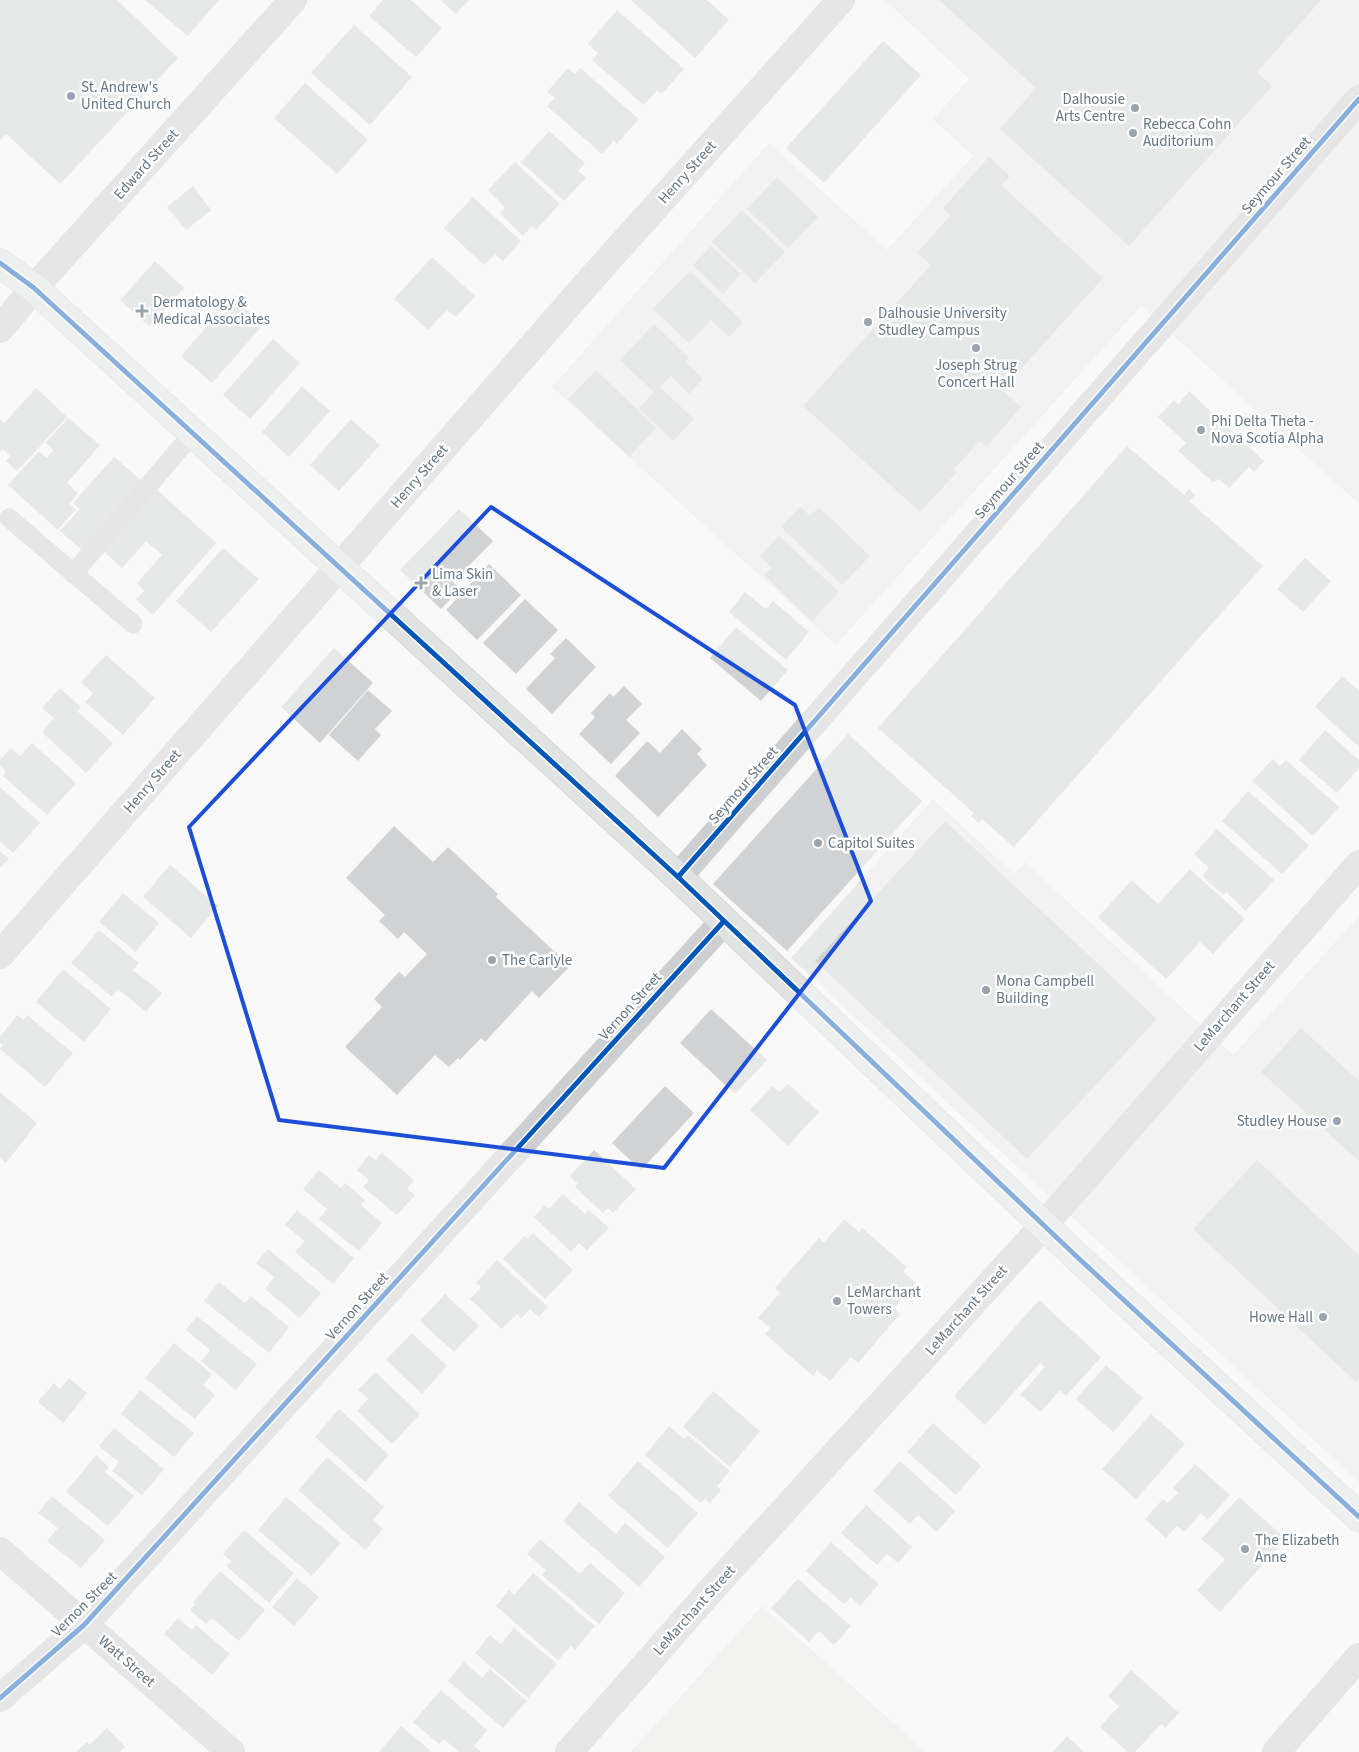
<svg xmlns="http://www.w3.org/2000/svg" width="1359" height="1752" font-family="'Source Sans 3',sans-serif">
<rect width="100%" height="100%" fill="#f9f9f9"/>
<g fill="#e8e9e9">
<polygon points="885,0 1359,0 1359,504 1141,306 836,645 552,387 769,143 887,250 973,156 933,119 969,79"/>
<polygon points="933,799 1014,874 1025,862 1233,1055 1359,916 1359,1482 791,958"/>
</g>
<polygon fill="#e8ebe6" points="762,1606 926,1752 631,1752"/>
<g fill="#d0d2d3">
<polygon points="0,0 117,0 178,58 60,184 6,134 0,141"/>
<polygon points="145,0 219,0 188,36"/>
<polygon points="383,0 411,0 442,28 416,57 369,16"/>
<polygon points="440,0 469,0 456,14"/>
<polygon points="631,0 707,0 729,20 695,58"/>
<polygon points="939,0 1321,0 1257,72 1272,86 1129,246 1000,129 1036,88"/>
<polygon points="617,10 684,69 662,94 657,90 644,105 592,60 598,53 588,44"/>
<polygon points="354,25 412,77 370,125 311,73"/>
<polygon points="883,41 921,75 824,183 786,148"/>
<polygon points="568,68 575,74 580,68 639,119 617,144 614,140 602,154 547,106 555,98 547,92"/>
<polygon points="305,83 368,140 337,174 274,118"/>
<polygon points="549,131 585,163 578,171 586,178 564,201 521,162"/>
<polygon points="989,157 1010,176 1001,185 1103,278 1002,390 1021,407 986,447 980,441 953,470 957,472 920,512 803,406 931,265 917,253 950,216 943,208"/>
<polygon points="515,162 560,204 536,230 532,226 523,236 500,213 505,207 488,190"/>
<polygon points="777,177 818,217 788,248 747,209"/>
<polygon points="193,186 211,210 186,230 167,207"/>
<polygon points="473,197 521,241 503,261 495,254 484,265 444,228"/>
<polygon points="742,210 785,252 755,283 712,242"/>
<polygon points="711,246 741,274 723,294 693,265"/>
<polygon points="432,257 475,296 456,317 447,310 428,330 394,299"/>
<polygon points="155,261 184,288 149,326 120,300"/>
<polygon points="690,271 743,322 729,337 711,320 689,343 653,309"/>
<polygon points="236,300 263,325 212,383 181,356 217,315 220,318"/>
<polygon points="654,324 689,358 685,361 703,379 689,394 671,376 660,387 694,419 673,441 639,408 654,392 620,360"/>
<polygon points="273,339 300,363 250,419 223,395"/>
<polygon points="596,370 656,428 629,457 568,399"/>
<polygon points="302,386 330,411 289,457 262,432"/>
<polygon points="36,388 67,417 17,471 6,461 10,456 3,449 0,453 0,419 4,423"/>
<polygon points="1189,391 1264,461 1254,472 1249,467 1229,488 1219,479 1213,482 1178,451 1186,443 1158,417 1174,400 1178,405"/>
<polygon points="68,418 100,445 67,483 78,493 69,504 76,509 58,530 8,485 39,451 47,458 54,450 45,443"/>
<polygon points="351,419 380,445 339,491 310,465"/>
<polygon points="1127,446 1184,495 1189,489 1195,495 1189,501 1263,566 1014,847 982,819 979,823 971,816 974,813 878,728"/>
<polygon points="114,457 144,483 84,552 60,531 80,509 73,503"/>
<polygon points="155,488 216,543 153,615 136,600 144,591 137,583 162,555 146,541 122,568 101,549"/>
<polygon points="800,507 810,516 819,507 870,556 842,585 781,527"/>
<polygon points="459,509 493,541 453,582 460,589 441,609 400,570"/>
<polygon points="779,536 839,592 812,621 764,575 772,568 760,556"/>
<polygon points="223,548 259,579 211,632 176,601"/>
<polygon points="1305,558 1331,581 1303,612 1277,589"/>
<polygon points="489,564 521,595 477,640 446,610"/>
<polygon points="745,592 766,609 773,601 809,632 786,660 729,612"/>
<polygon points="525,599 558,630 516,674 483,643"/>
<polygon points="736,627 788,670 761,701 710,658"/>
<polygon points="566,638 596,667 552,714 526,689 555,658 550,654"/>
<polygon points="334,648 373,683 320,743 281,707"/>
<polygon points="106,655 155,698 123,735 85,702 93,693 81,682"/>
<polygon points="1342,676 1359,691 1359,747 1315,707"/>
<polygon points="624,686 642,704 626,720 640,733 611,764 579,734 595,717 591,713 610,693 613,697"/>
<polygon points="60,688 81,707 77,711 113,743 86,773 42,732 54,718 42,708"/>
<polygon points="368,690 392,711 375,729 381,735 358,761 329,735"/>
<polygon points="682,729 702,749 697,754 707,765 658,817 615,776 647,741 660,753"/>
<polygon points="1325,730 1359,760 1359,768 1337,793 1299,760"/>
<polygon points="848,734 922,801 787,951 713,884"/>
<polygon points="32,743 76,783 47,815 3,776 6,771 0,766 0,760 11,748 20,756"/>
<polygon points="1273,759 1280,766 1286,760 1339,807 1313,836 1252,781"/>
<polygon points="0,787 40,823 13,853 0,841"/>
<polygon points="1248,791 1309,845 1282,874 1222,821"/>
<polygon points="945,821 1157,1019 1027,1159 815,961"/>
<polygon points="394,826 433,862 448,847 498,894 496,897 570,966 539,998 532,991 485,1042 481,1038 460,1060 458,1058 449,1067 435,1055 397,1095 345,1047 382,1007 374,999 399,972 405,977 427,954 404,932 398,939 379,921 385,915 346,878"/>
<polygon points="1217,829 1274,880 1246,911 1226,892 1223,895 1202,876 1209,868 1194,854"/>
<polygon points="0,851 9,859 0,868"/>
<polygon points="170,865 218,906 191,938 143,897"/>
<polygon points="1190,869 1245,919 1213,954 1200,942 1166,979 1098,917 1132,880 1158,904"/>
<polygon points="123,893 159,923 136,952 99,922"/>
<polygon points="99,930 139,963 133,970 162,993 146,1012 118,989 112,997 71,963"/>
<polygon points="63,969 111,1009 84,1042 36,1002"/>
<polygon points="711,1009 767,1060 735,1094 680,1043"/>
<polygon points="17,1015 24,1020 27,1015 73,1053 45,1087 0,1049 3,1045 0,1043 0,1037"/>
<polygon points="1301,1028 1359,1081 1359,1161 1261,1072"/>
<polygon points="788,1084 819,1112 788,1146 750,1110 772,1086 780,1092"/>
<polygon points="665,1086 694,1113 641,1170 612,1143"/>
<polygon points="0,1092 37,1123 6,1163 0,1158"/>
<polygon points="594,1150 636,1189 613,1213 608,1208 603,1213 575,1187 578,1184 570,1176"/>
<polygon points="382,1153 414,1180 407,1189 415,1195 397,1215 363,1187 369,1180 357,1170 369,1155 375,1160"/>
<polygon points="1257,1160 1359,1255 1359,1379 1356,1382 1193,1229"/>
<polygon points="319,1170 341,1188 345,1183 365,1200 361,1205 382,1223 359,1251 319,1219 327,1209 303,1189"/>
<polygon points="563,1194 585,1214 589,1210 609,1228 587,1250 579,1243 571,1252 534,1217 545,1205 549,1209"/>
<polygon points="297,1210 354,1258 333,1284 295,1252 305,1241 285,1225"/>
<polygon points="844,1219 859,1232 862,1228 907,1267 903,1272 916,1283 894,1308 900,1314 858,1363 851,1357 830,1381 817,1370 813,1376 765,1334 770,1328 758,1318 780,1293 775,1288 819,1238 824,1243"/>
<polygon points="533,1233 573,1270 545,1299 503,1259 524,1236 527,1239"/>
<polygon points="268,1249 321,1293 300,1318 265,1289 274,1277 256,1263"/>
<polygon points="497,1260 548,1307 539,1317 530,1309 521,1319 517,1314 502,1329 470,1299 481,1287 476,1283"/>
<polygon points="219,1282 245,1303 251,1296 289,1327 269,1353 204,1301"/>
<polygon points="445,1294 479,1326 454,1352 420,1321"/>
<polygon points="1039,1300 1101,1357 1066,1396 1060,1390 1041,1412 1020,1395 1045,1367 1040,1363 985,1425 954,1396"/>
<polygon points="197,1316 257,1364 236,1390 201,1361 210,1350 186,1330"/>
<polygon points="412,1333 447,1366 422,1394 386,1360"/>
<polygon points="174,1343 212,1374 203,1385 215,1395 195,1419 145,1378"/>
<polygon points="1106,1365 1143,1398 1113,1432 1076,1399"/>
<polygon points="375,1372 420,1414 392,1444 357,1411 368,1399 358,1390"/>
<polygon points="69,1378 87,1393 63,1423 38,1402 54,1383 60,1389"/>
<polygon points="140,1390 194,1433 174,1457 121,1414"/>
<polygon points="713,1391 760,1431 730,1467 683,1427"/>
<polygon points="339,1409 389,1455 365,1482 315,1437"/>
<polygon points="1151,1414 1185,1444 1136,1499 1102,1469"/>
<polygon points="933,1423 981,1466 956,1495 907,1452"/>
<polygon points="669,1426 684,1439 688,1435 730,1471 717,1486 721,1490 710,1503 705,1498 701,1503 645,1455"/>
<polygon points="114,1428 164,1469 142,1495 112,1471 119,1462 99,1446"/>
<polygon points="96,1455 109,1467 105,1472 134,1496 108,1526 66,1492"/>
<polygon points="327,1457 384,1507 373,1520 383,1529 365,1550 298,1490"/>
<polygon points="638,1461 698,1513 668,1548 608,1496"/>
<polygon points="900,1461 955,1511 937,1532 918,1515 910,1524 873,1491"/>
<polygon points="1195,1464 1230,1495 1208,1520 1201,1513 1184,1532 1177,1526 1166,1538 1145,1519 1163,1499 1168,1503 1178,1493 1173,1488"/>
<polygon points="52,1496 105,1540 81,1568 47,1541 58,1528 38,1513"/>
<polygon points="286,1497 341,1543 312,1576 258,1530"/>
<polygon points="1239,1497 1286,1539 1220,1612 1197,1590 1225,1559 1201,1539"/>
<polygon points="579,1502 616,1534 625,1523 665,1557 639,1587 563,1521"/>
<polygon points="866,1505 912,1547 898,1563 887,1554 877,1565 841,1533"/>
<polygon points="244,1530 294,1573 269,1603 226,1566 231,1561 223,1554"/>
<polygon points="540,1539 580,1574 590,1563 625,1593 599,1624 542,1575 546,1570 527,1554"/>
<polygon points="831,1542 879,1584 860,1606 851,1597 844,1604 806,1571"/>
<polygon points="220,1571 265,1610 239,1641 212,1618 206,1624 190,1610 195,1604 193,1602"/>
<polygon points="533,1573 595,1626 575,1650 571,1646 558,1660 496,1606 509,1590 514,1595"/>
<polygon points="297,1578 319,1597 294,1626 272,1607"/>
<polygon points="798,1579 851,1626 834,1645 819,1631 809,1642 771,1608"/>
<polygon points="178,1618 192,1630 196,1625 230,1654 212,1675 164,1634"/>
<polygon points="514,1628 557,1664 528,1698 475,1653 490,1635 501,1644"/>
<polygon points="464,1662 482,1678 490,1669 527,1701 503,1728 448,1681"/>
<polygon points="1131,1670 1179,1713 1165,1728 1161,1724 1135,1752 1128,1752 1100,1727 1119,1706 1108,1696"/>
<polygon points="441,1690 487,1730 474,1746 481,1752 459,1752 444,1739 439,1744 413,1722"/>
<polygon points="401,1726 432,1752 379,1752"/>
<polygon points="107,1728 125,1747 120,1752 76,1752 87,1742 89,1745"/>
<polygon points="1067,1736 1084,1752 1053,1752"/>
</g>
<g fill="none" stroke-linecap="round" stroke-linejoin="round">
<defs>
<polyline id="secondary" points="0,263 34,288 678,877 1075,1255 1359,1517"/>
</defs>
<use href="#secondary" stroke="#d5d6d7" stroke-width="30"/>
<g stroke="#cecfd0" stroke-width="19">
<polyline points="9,518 133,624"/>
<polyline points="73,574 193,433"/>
</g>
<g stroke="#cecfd0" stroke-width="28">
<polyline points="0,329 34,288 293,0"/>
<polyline points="678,877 1359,99"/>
<polyline points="0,955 591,279 841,0"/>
<polyline points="0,1551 231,1752"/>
<polyline points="0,1698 84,1625 724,921"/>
<polyline points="569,1752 712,1589 1044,1225 1359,864"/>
<polyline points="1276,1752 1359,1657"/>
</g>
<use href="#secondary" stroke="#e1e2e2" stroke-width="28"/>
<defs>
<g id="cycleway">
<polyline points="0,263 34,288 678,877 1075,1255 1359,1517"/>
<polyline points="678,877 1359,99"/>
<polyline points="0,1698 84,1625 724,921"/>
</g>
</defs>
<use href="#cycleway" stroke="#fff" stroke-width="8"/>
<use href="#cycleway" stroke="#0057b8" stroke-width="5"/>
</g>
<path d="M0 0H1359V1752H0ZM 491,507 L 795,705 L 871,901 L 664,1168 L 279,1120 L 189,827 Z" fill="#f9f9f9" fill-opacity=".55" fill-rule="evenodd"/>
<path fill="none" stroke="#1d4ed8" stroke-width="4" stroke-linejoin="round" d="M 491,507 L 795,705 L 871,901 L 664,1168 L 279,1120 L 189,827 Z"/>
<g fill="#99a4ac" stroke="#fff" stroke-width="2">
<circle cx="71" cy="96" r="5"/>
<circle cx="1135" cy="108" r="5"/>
<circle cx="1133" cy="133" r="5"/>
<path d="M139.5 303.5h5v5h5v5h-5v5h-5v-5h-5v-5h5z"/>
<circle cx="868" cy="322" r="5"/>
<circle cx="976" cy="348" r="5"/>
<circle cx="1201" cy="430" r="5"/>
<path d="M418.5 575.5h5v5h5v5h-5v5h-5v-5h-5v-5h5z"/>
<circle cx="818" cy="843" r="5"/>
<circle cx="492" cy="960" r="5"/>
<circle cx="986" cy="990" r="5"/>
<circle cx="1337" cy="1121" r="5"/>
<circle cx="837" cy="1301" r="5"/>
<circle cx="1323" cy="1317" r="5"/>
<circle cx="1245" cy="1549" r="5"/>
</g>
<g text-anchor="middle" stroke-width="5" stroke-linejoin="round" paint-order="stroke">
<g font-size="15" fill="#657683" stroke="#fff" text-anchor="start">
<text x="81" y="92">St. Andrew's<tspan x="81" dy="17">United Church</tspan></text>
<text x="1125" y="104" text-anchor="end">Dalhousie<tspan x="1125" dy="17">Arts Centre</tspan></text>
<text x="1143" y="129">Rebecca Cohn<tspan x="1143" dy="17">Auditorium</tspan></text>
<text x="153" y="307">Dermatology &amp;<tspan x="153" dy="17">Medical Associates</tspan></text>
<text x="878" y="318">Dalhousie University<tspan x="878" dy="17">Studley Campus</tspan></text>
<text x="976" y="370" text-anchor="middle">Joseph Strug<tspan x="976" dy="17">Concert Hall</tspan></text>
<text x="1211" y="426">Phi Delta Theta -<tspan x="1211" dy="17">Nova Scotia Alpha</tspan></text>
<text x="432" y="579">Lima Skin<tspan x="432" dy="17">&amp; Laser</tspan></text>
<text x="828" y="848">Capitol Suites</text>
<text x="502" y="965">The Carlyle</text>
<text x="996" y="986">Mona Campbell<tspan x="996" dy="17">Building</tspan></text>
<text x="1327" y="1126" text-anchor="end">Studley House</text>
<text x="847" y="1297">LeMarchant<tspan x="847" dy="17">Towers</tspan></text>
<text x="1313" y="1322" text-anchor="end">Howe Hall</text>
<text x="1255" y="1545">The Elizabeth<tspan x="1255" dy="17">Anne</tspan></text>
</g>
<g font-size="15" fill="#657683" stroke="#fff">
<text transform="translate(146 164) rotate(-48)" y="5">Edward Street</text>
<text transform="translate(687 172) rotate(-48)" y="5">Henry Street</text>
<text transform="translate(1276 175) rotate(-49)" y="5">Seymour Street</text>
<text transform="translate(419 476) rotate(-49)" y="5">Henry Street</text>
<text transform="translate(1009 480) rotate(-49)" y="5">Seymour Street</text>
<text transform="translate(152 781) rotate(-49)" y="5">Henry Street</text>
<text transform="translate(743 785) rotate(-49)" y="5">Seymour Street</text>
<text transform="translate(630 1006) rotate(-48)" y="5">Vernon Street</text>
<text transform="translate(1234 1006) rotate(-49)" y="5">LeMarchant Street</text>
<text transform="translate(357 1306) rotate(-48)" y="5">Vernon Street</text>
<text transform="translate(966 1310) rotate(-48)" y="5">LeMarchant Street</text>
<text transform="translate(84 1604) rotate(-45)" y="5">Vernon Street</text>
<text transform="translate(694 1610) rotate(-48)" y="5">LeMarchant Street</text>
<text transform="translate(127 1661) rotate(41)" y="5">Watt Street</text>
</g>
</g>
</svg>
